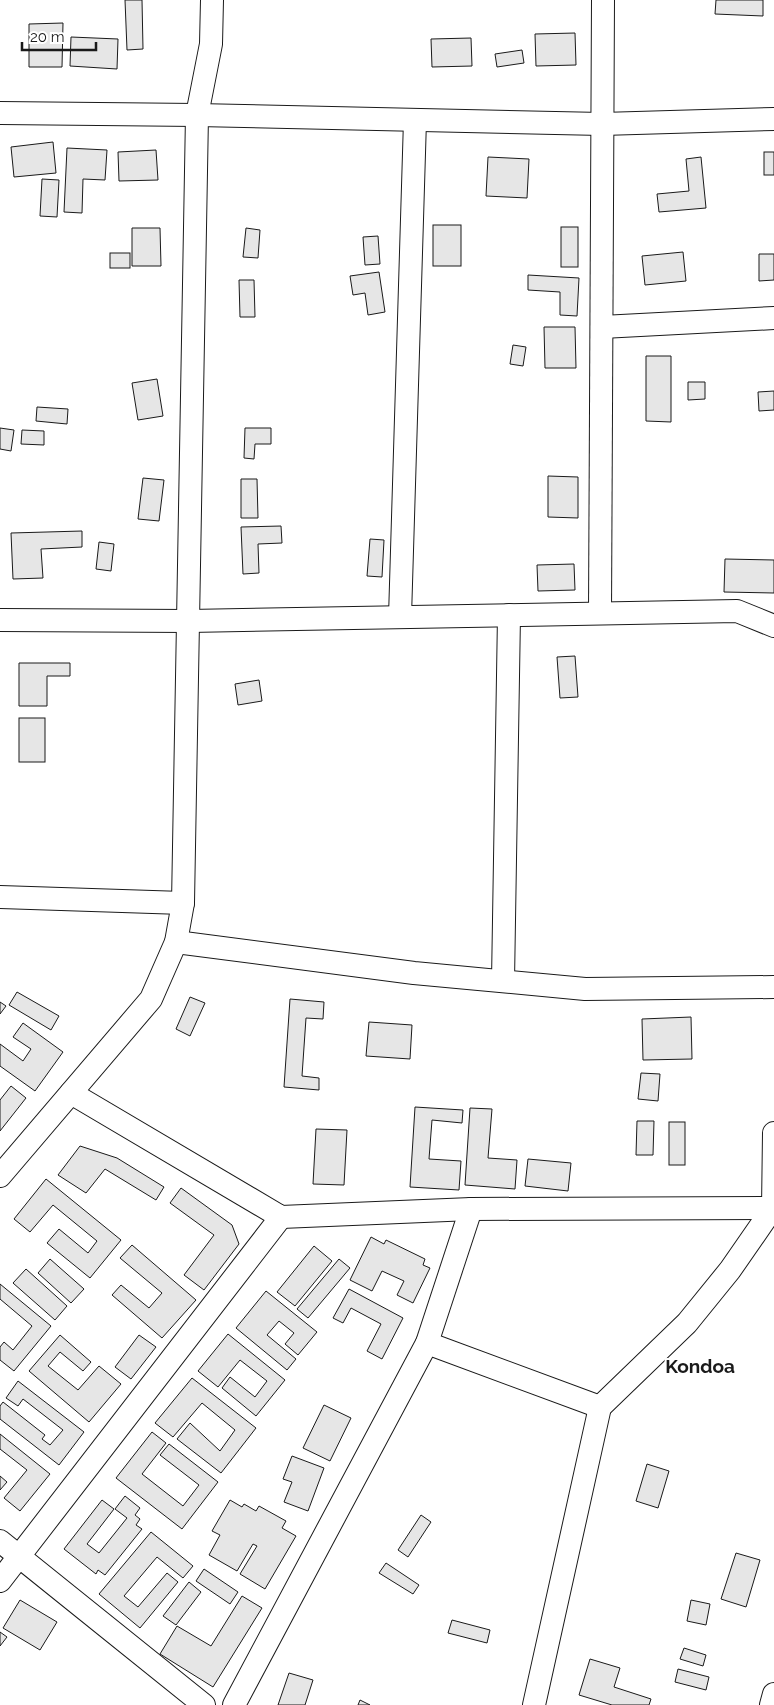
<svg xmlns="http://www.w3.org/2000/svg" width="774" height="1705" font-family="Raleway,sans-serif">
<rect width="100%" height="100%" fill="#fff"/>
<g fill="#e6e6e6" stroke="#1a1a1a">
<polygon points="125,0 142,0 143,49 127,50"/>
<polygon points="716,0 763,0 763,16 715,14"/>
<polygon points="63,23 62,67 29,67 29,24"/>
<polygon points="575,33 576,65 536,66 535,34"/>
<polygon points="71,37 118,39 117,69 70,66"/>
<polygon points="471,38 472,66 432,67 431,39"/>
<polygon points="522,50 524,63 497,67 495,54"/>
<polygon points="53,142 56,173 14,177 11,147"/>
<polygon points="67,148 107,150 105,180 83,179 82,213 64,212"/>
<polygon points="156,150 158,180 119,181 118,152"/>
<rect x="764" y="152" width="10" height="23"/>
<polygon points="488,157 529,159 527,198 486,196"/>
<polygon points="701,157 706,208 659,212 657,194 689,191 686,159"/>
<polygon points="42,179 59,180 57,217 40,216"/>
<rect x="433" y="225" width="28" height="41"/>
<rect x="561" y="227" width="17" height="40"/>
<polygon points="132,228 160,228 161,266 132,266"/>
<polygon points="246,228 260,230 258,258 243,257"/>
<polygon points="378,236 380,264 365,265 363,237"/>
<polygon points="683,252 686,281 645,285 642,256"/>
<rect x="110" y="253" width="20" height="15"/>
<polygon points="759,254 774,254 774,280 759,281"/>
<polygon points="379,272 385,312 368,315 365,293 353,295 350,276"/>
<polygon points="528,275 579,278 577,316 560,315 560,292 528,290"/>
<polygon points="239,280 254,280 255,317 240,317"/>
<polygon points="544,327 575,327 576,368 545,368"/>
<polygon points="513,345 526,347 523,366 510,364"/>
<polygon points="646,356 671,356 671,422 646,421"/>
<polygon points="157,379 163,416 138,420 132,383"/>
<polygon points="688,382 705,382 705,399 688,400"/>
<polygon points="774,391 774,410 759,411 758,392"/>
<polygon points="37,407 68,409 67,424 36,421"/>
<polygon points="0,428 14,430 11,451 0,449"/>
<polygon points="245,428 271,428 271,444 255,444 254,459 244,458"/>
<polygon points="22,430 44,431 44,445 21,444"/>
<polygon points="548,476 578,477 578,518 548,517"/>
<polygon points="143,478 164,480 159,521 138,519"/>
<polygon points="241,479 257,479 258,518 241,518"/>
<polygon points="281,526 282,543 258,544 259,573 243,574 241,527"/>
<polygon points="82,531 82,547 41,549 43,578 13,579 11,533"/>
<polygon points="370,539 384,540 382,577 367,576"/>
<polygon points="99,542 114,544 111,571 96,569"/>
<polygon points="725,559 774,560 774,593 724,592"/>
<polygon points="574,564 575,590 538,591 537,565"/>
<polygon points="575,656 578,697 560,698 557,657"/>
<polygon points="19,663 70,663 70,676 47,676 47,706 19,706"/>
<polygon points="259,680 262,701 238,705 235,684"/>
<rect x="19" y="718" width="26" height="44"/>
<polygon points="17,992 59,1016 51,1030 9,1005"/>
<polygon points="190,997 205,1003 190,1036 176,1029"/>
<polygon points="290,999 324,1002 323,1019 306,1018 302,1076 319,1078 319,1090 284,1087"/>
<polygon points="0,1002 6,1006 0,1014"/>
<polygon points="691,1017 692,1059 643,1060 642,1019"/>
<polygon points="369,1022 412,1025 410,1059 366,1056"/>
<polygon points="23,1023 63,1052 35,1091 0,1066 0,1044 23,1061 31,1049 13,1037"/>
<polygon points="641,1073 660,1074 658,1101 638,1099"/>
<polygon points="11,1086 26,1098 0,1131 0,1100"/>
<polygon points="415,1107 463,1110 462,1123 432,1120 429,1159 461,1161 459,1190 410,1187"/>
<polygon points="470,1108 492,1109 488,1158 517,1160 515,1189 465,1185"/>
<polygon points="637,1121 654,1121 653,1155 636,1155"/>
<rect x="669" y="1122" width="16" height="43"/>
<polygon points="316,1129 347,1130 344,1185 313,1184"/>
<polygon points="80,1146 117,1158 164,1187 156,1200 105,1169 86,1193 58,1175"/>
<polygon points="528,1159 571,1163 568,1191 525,1186"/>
<polygon points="46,1179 121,1240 90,1278 47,1243 59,1229 88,1253 97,1241 53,1205 30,1232 14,1219"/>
<polygon points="181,1188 232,1225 239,1244 204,1290 184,1275 214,1235 170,1203"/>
<polygon points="371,1237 384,1244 386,1240 425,1259 423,1265 430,1268 413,1303 397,1295 404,1281 382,1271 372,1291 350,1280"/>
<polygon points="132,1245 196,1300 162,1338 112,1295 121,1285 149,1308 162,1293 120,1258"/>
<polygon points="314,1246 332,1261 295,1306 277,1292"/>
<polygon points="50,1259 84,1289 71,1303 38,1273"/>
<polygon points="339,1259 350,1268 308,1318 297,1309"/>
<polygon points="26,1269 67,1306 55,1320 13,1283"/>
<polygon points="0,1284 51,1326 14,1371 0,1360 0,1347 4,1342 13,1350 32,1326 0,1299"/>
<polygon points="349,1289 403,1318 382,1359 367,1351 381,1324 351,1308 343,1323 333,1318"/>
<polygon points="266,1291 317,1332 298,1355 285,1344 294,1333 279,1321 267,1335 296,1359 287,1370 236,1328"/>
<polygon points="228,1334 285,1380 256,1416 222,1388 230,1377 255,1397 267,1381 240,1360 218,1387 198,1371"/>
<polygon points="60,1335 91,1362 83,1371 60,1352 48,1366 78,1390 99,1366 121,1384 89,1422 29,1371"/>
<polygon points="139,1335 156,1347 131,1379 115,1367"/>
<polygon points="192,1378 256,1428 221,1473 177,1439 190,1423 220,1451 235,1430 202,1403 173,1437 155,1423"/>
<polygon points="18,1381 84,1432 59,1465 0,1419 0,1406 3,1402 45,1435 42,1439 50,1445 63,1430 23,1399 18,1406 6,1398"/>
<polygon points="324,1405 351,1418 330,1461 303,1448"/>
<polygon points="152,1432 166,1443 142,1474 183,1506 199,1485 160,1455 169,1444 218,1482 182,1529 116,1478"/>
<polygon points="0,1434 50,1474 20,1511 4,1498 27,1470 0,1449"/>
<polygon points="292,1456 324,1468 308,1511 284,1502 292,1482 283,1479"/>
<polygon points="647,1464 669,1471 658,1508 636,1501"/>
<polygon points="0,1476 7,1482 0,1490"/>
<polygon points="125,1496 140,1508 135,1515 140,1519 136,1525 142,1529 105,1575 98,1570 96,1574 64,1549 102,1500 114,1509 87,1544 99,1553 127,1518 115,1509"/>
<polygon points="230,1500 242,1507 244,1504 256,1511 259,1506 286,1521 282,1528 296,1536 265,1589 240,1574 257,1546 253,1544 237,1571 209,1555 220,1535 212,1531"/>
<polygon points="421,1515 431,1522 408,1557 398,1550"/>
<polygon points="151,1532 193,1566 183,1578 157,1557 124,1596 138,1607 167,1573 178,1582 140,1628 99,1594"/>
<polygon points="736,1553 760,1560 746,1607 721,1599"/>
<polygon points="386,1563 419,1585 413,1594 379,1573"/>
<polygon points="204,1569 238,1592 230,1604 196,1581"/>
<polygon points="189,1582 201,1592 176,1625 163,1616"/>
<polygon points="242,1596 262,1608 213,1687 160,1654 177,1626 211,1646"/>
<polygon points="20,1600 57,1622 40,1650 3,1628"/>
<polygon points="691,1600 710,1604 706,1625 687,1621"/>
<polygon points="452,1620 490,1630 487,1643 448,1633"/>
<polygon points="0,1632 7,1637 0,1646"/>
<polygon points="684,1648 706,1655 703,1666 680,1659"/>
<polygon points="590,1659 620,1668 614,1687 651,1699 649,1705 612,1705 579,1695"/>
<polygon points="678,1669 709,1677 706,1690 675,1682"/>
<polygon points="289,1673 313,1680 305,1705 278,1705"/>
<polygon points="360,1700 370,1705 358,1705"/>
</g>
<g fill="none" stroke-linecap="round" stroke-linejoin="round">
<defs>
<g id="street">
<polyline points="0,113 197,115 602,124 774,119"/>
<polyline points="602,327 774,318"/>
<polyline points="600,613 603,0"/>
<polyline points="400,617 415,120"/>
<polyline points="0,620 189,621 737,611 774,626"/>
<polyline points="0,897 183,903"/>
<polyline points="176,942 414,973 585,989 774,987"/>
<polyline points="503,981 509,615"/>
<polyline points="71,1093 281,1217 471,1209 774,1208"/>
<polyline points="0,1176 151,999 176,942 183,903 197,115 211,44 212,0"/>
<polyline points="427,1343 471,1209"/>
<polyline points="600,1407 687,1323 730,1270 773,1208 774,1133"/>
<polyline points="0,1541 204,1705"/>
<polyline points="0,1581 281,1217"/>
<polyline points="234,1705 427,1343 600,1407 534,1705"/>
<polyline points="771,1705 774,1694"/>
</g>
</defs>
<use href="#street" stroke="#1a1a1a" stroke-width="24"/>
<use href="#street" stroke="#fff" stroke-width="22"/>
</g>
<g text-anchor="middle" stroke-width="4" stroke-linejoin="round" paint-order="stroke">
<g font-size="19" font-weight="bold" fill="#1a1a1a" stroke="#fff">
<text x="700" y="1373">Kondoa</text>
</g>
</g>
<path d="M22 42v8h74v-8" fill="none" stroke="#1a1a1a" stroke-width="2.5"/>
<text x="30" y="42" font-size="15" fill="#1a1a1a" stroke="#ffffff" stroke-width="4" paint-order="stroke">20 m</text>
</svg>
